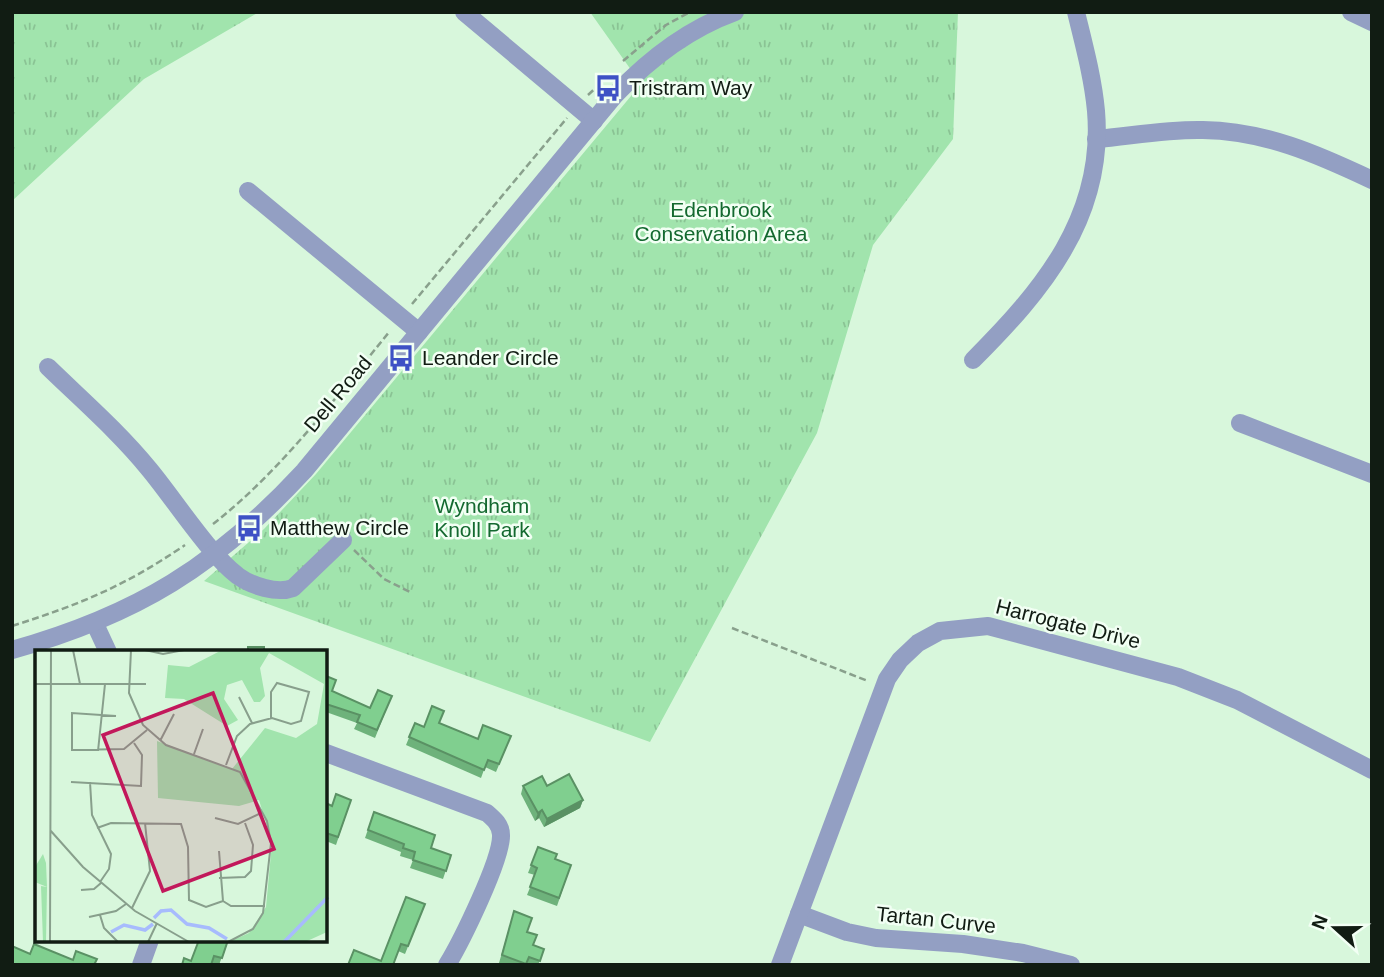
<svg xmlns="http://www.w3.org/2000/svg" width="1384" height="977" font-family="Helvetica,sans-serif">
<defs>
<pattern id="park-tufts" width="24" height="20" patternUnits="userSpaceOnUse" patternTransform="scale(1.75)"><rect width="24" height="20" fill="#a1e4ad"/><path d="M3 7l-1-3M5 7V3M7 7l1-3M15 17l-1-3M17 17v-4M19 17l1-3" fill="none" stroke="#8ac394"/></pattern>
</defs>
<rect width="100%" height="100%" fill="#d8f7dc"/>
<g fill="url(#park-tufts)">
<polygon points="12,12 259,12 144,79 12,201"/>
<polygon points="590,12 958,12 953,139 873,245 817,433 650,742 204,581 264,529 316,474 641,84"/>
</g>
<g fill="none" stroke-linecap="round" stroke-linejoin="round">
<g stroke="#89a08c" stroke-width="2.5" stroke-dasharray="7 3.5" stroke-linecap="butt">
<polyline points="623,61 666,25 690,12"/>
<polyline points="588,95 601,83"/>
<polyline points="412,304 567,118"/>
<path d="M 213,524 C 281,471 336,397 390,331"/>
<polyline points="354,550 384,579 410,592"/>
<path d="M 12,626 C 81,604 125,586 185,545"/>
<polyline points="732,628 868,681"/>
</g>
<g stroke="#939fc3" stroke-width="18">
<polyline points="464,12 594,121"/>
<polyline points="1351,12 1372,22"/>
<path d="M 1096,139 C 1131,136 1168,129 1203,130 C 1265,131 1317,154 1372,180"/>
<polyline points="248,191 419,332"/>
<path d="M 973,360 C 1042,291 1105,217 1096,111 C 1093,78 1084,45 1076,12"/>
<path d="M 48,367 C 82,400 119,432 149,469 C 174,499 209,554 238,576 C 252,586 277,594 293,588 L 343,540"/>
<polyline points="1240,423 1372,474"/>
<polyline points="95,624 108,652"/>
<path d="M 12,650 C 137,615 216,566 304,471 L 615,95 C 649,59 688,29 735,12"/>
<path d="M 326,753 L 487,813 C 494,819 501,825 501,835 C 502,859 461,942 447,965"/>
<polyline points="799,914 847,932 876,938 963,944 1023,953 1071,965"/>
<polyline points="141,965 150,940"/>
<polyline points="780,965 887,679 900,660 918,643 940,631 988,626 1178,677 1237,700 1372,770"/>
</g>
</g>
<g fill="#6eb27b">
<polygon points="326,676 332,691 370,708 389,703 375,738 354,729 357,723 326,712"/>
<polygon points="415,723 424,727 440,723 478,739 511,736 496,772 485,767 481,778 406,745"/>
<polygon points="523,786 547,786 583,800 580,808 544,827 539,818 535,821 521,794"/>
<polygon points="351,800 336,845 326,841 326,803 332,806"/>
<polygon points="374,812 431,848 451,855 443,879 410,868 413,860 400,856 401,852 365,838"/>
<polygon points="538,847 555,859 571,865 557,906 527,895 535,875 528,873"/>
<polygon points="425,904 405,954 398,951 381,961"/>
<polygon points="514,911 527,932 533,945 544,949 538,965 505,965 499,963"/>
<polygon points="228,940 219,965 191,961"/>
</g>
<g fill="#5a9164">
<polygon points="583,800 580,808 544,827 547,819"/>
<polygon points="542,810 539,818 535,821 538,813"/>
</g>
<g fill="#80cf8f" stroke="#5a9164" stroke-width="2">
<rect x="248" y="647" width="16" height="5"/>
<polygon points="326,676 336,680 332,691 370,708 378,690 392,696 377,730 357,722 360,715 326,704"/>
<polygon points="432,706 444,711 439,723 478,739 483,725 511,736 499,764 488,760 484,770 409,737 415,723 424,727"/>
<polygon points="569,774 583,800 547,819 542,810 538,813 523,786 542,776 547,786"/>
<polygon points="336,794 351,800 338,837 326,833 326,803 332,806"/>
<polygon points="374,812 435,835 431,848 451,855 446,871 413,860 415,852 403,848 404,844 368,830"/>
<polygon points="538,847 557,854 555,859 571,865 559,898 530,887 537,868 531,865"/>
<polygon points="406,897 425,904 408,946 401,944 393,965 348,965 354,950 381,961"/>
<polygon points="514,911 532,918 527,932 537,935 533,945 544,949 540,961 529,957 526,964 502,955"/>
<polygon points="199,940 228,940 222,958 214,956 211,965 182,965 184,958 191,961"/>
<polygon points="34,944 73,960 76,951 97,959 94,965 12,965 12,946 30,954"/>
</g>
<defs>
<symbol id="bus-bare" viewBox="-9 -9 18 18"><path d="M-5-6H5V4H4V6H2V4H-2V6H-4V4H-5ZM-3.5-4V0h7V-4ZM-3.5 1.2v1.5H-2V1.2ZM2 1.2v1.5H3.5V1.2Z" fill="#3e51c5" stroke="#f2fff4" stroke-width="2.5" paint-order="stroke"/></symbol>
</defs>
<g fill-rule="evenodd">
<use href="#bus-bare" x="589" y="69" width="38" height="38"/>
<use href="#bus-bare" x="382" y="339" width="38" height="38"/>
<use href="#bus-bare" x="230" y="509" width="38" height="38"/>
</g>
<g text-anchor="middle" stroke-width="5" stroke-linejoin="round" paint-order="stroke">
<g font-size="21" fill="#111c13" stroke="#f2fff4" text-anchor="start">
<text x="629" y="95">Tristram Way</text>
<text x="422" y="365">Leander Circle</text>
<text x="270" y="535">Matthew Circle</text>
</g>
<g font-size="21" fill="#13692f" stroke="#f2fff4">
<text x="721" y="217">Edenbrook<tspan x="721" dy="24">Conservation Area</tspan></text>
<text x="482" y="513">Wyndham<tspan x="482" dy="24">Knoll Park</tspan></text>
</g>
<g font-size="21" fill="#111c13" stroke="#f2fff4">
<text transform="translate(338 394) rotate(-50)" y="7">Dell Road</text>
<text transform="translate(1068 624) rotate(14)" y="7">Harrogate Drive</text>
<text transform="translate(936 920) rotate(6)" y="7">Tartan Curve</text>
</g>
</g>
<g transform="translate(35 650)">
<rect width="292" height="292" fill="#d8f7dc"/>
<path d="M 6,236 L 12,237 L 11,292 L 8,292 Z" fill="#a1e4ad"/>
<path d="M 8,204 L 11,213 L 12,237 L 0,232 L 0,217 Z" fill="#a1e4ad"/>
<path d="M 187,0 L 292,0 L 292,282 L 270,292 L 194,292 L 214,283 L 231,257 L 237,193 L 224,150 L 204,156 L 123,148 L 122,91 L 197,119 L 230,78 L 261,88 L 282,74 L 289,34 L 234,3 L 225,18 L 230,46 L 225,52 L 219,52 L 207,30 L 192,35 L 189,49 L 203,70 L 192,76 L 149,49 L 130,48 L 133,15 L 154,17 Z" fill="#a1e4ad"/>
<path fill="none" stroke="#a7bbfd" stroke-width="3.5" d="M 119,268 L 126,261 L 136,260 L 152,274 L 174,278 L 192,289M 76,282 L 89,275 L 110,280 L 118,274M 249,292 L 293,247"/>
<path fill="none" stroke="#889f8c" stroke-width="2" d="M 38,0 L 45,34M 96,0 L 94,43 L 108,75 L 131,95 L 205,122 L 232,171 L 236,193 L 228,263 L 218,279 L 193,292M 110,0 L 128,4 L 149,0M 0,34 L 111,34M 204,47 L 217,73M 81,66 L 37,63 L 37,100 L 89,99 L 112,80M 125,91 L 139,64M 63,101 L 70,34M 159,104 L 168,79M 191,115 L 202,86 L 215,74 L 237,68 L 256,74 L 266,71 L 274,42 L 242,33 L 236,42 L 236,68M 36,132 L 106,136 L 107,105 L 99,93M 55,132 L 57,165 L 76,204 L 74,219 L 65,232M 180,168 L 203,174 L 228,162M 62,178 L 76,173 L 146,174 L 153,197 L 154,250 L 171,257 L 188,251M 15,180 L 48,217 L 100,261 L 154,292M 184,201 L 188,251 L 196,256 L 230,256M 184,228 L 210,227 L 216,221 L 218,195 L 210,173M 46,240 L 59,239 L 66,233M 97,258 L 115,221 L 110,173M 65,265 L 69,278 L 83,292M 54,267 L 81,261 L 91,254M 15,292 L 16,0M 113,292 L 122,273"/>
<path fill="#c2185b" fill-opacity="0.15" stroke="#c2185b" stroke-width="3.5" d="M 178,43 L 239,199 L 128,241 L 68,85 Z"/>
<rect width="292" height="292" fill="none" stroke="#111c13" stroke-width="3.5"/>
</g>
<rect width="1384" height="977" fill="none" stroke="#111c13" stroke-width="28"/>
<g transform="translate(1335 928) rotate(291)" stroke="#f2fff4" stroke-width="5" paint-order="stroke">
<path d="M0-5L12 26L0 18L-12 26Z" fill="#111c13"/>
<text y="-10" font-size="19" font-weight="bold" text-anchor="middle" fill="#111c13">N</text>
</g>
</svg>
